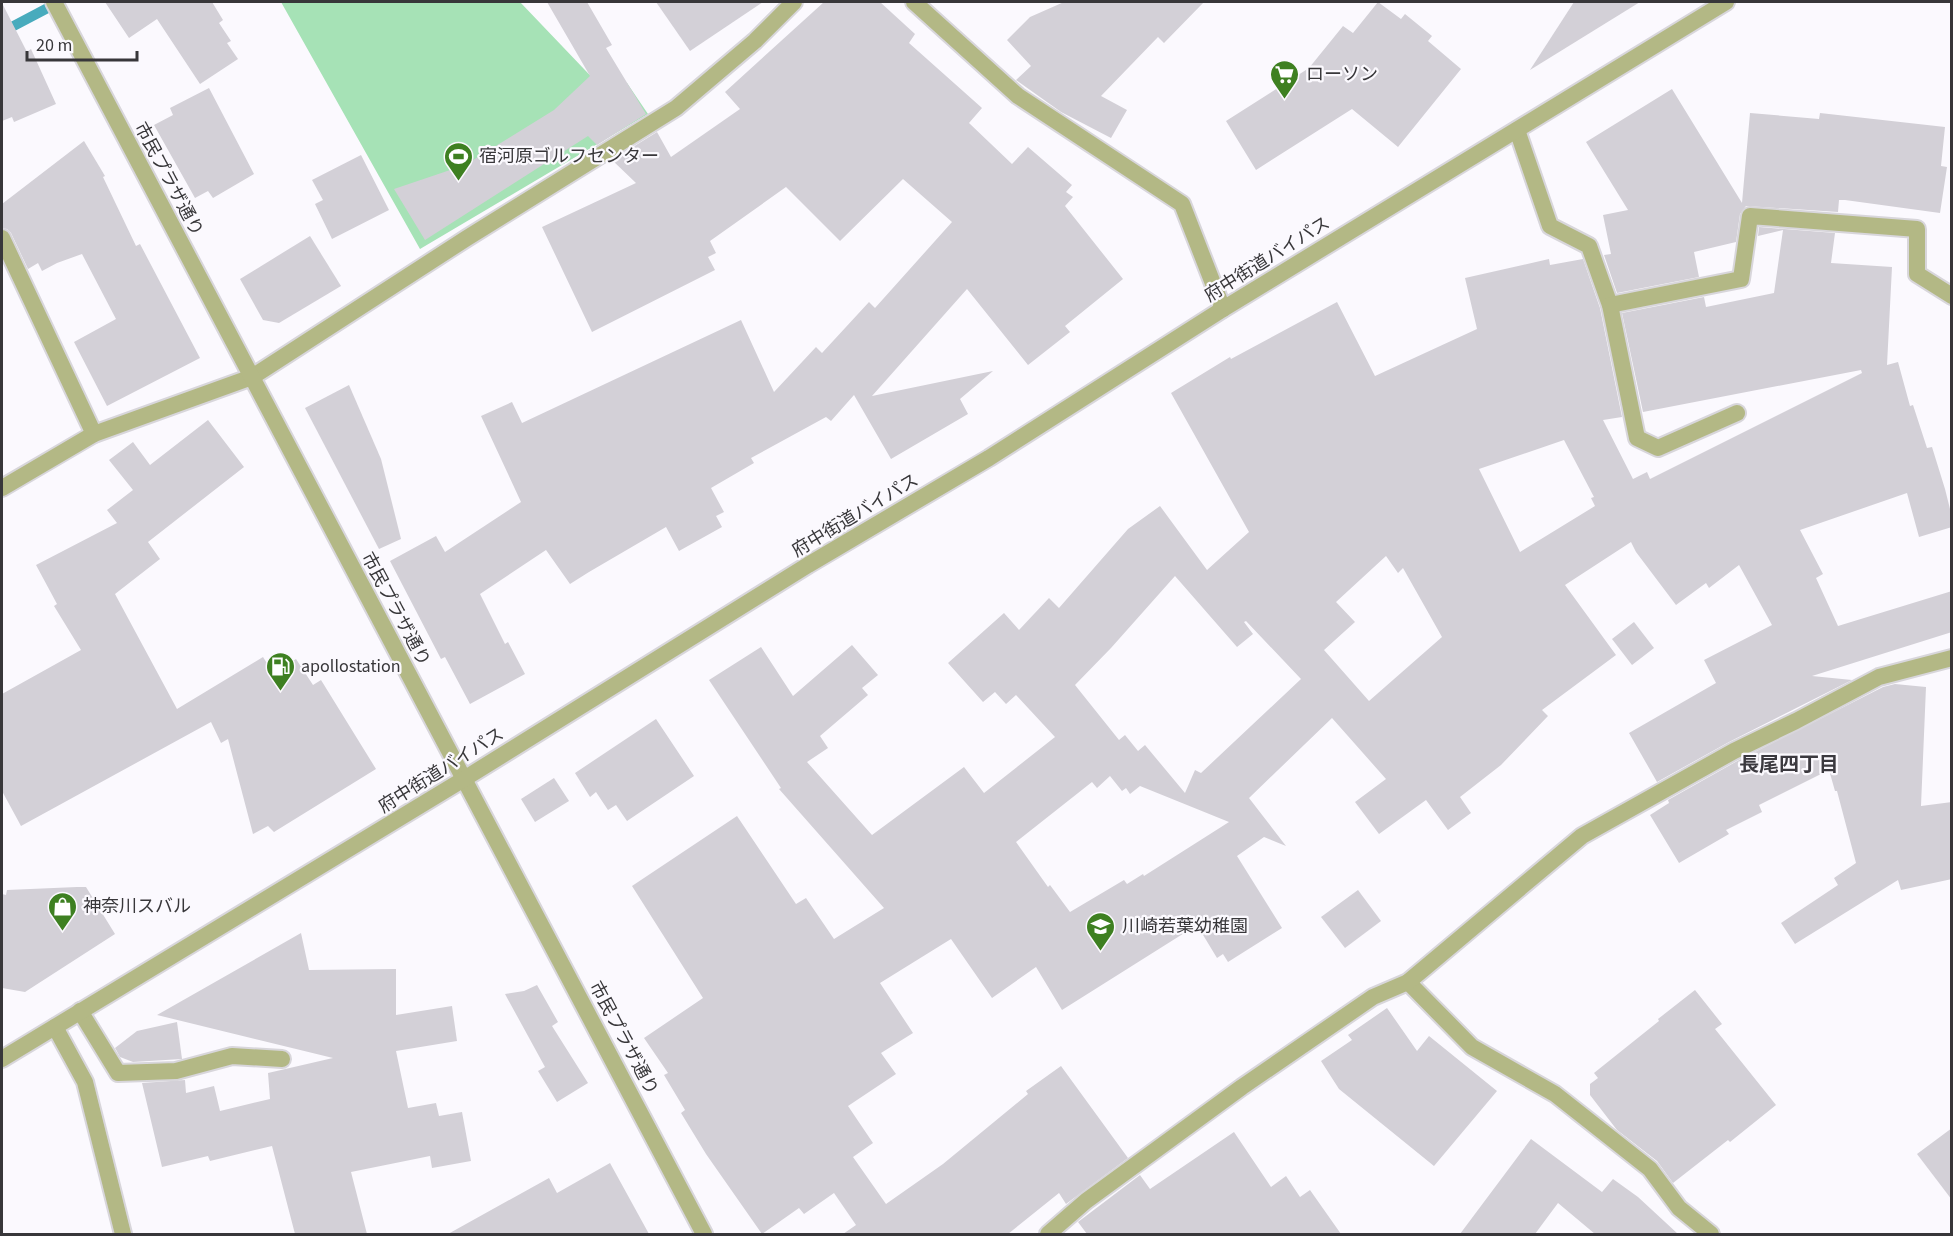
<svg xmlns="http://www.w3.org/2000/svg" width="1953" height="1236" font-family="'Source Sans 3','Noto Sans JP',sans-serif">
<rect width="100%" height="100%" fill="#fbf9fe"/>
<polygon fill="#a6e2b6" points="281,2 520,2 605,91 627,83 648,114 420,249"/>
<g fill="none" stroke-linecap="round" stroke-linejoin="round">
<polyline stroke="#48abbd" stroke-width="10" points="2,32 59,2"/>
</g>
<g fill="#d3d0d7" fill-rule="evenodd">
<polygon points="105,2 212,2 223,20 219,23 231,41 227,43 238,59 200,84 157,19 129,38"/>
<polygon points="547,2 587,2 612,45 606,48 646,114 597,145 588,136 425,240 394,189 465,165 554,110 590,76"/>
<polygon points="656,2 763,2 690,51"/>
<polygon points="824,2 880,2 915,34 909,43 982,108 969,123 1012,164 1028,147 1072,185 1066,192 1073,197 1065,206 1123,279 1065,326 1070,332 1028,365 967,289 872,396 993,371 960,399 968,414 891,459 854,395 831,421 826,417 751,458 754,463 711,488 724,512 716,516 722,527 679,551 666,527 589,572 570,584 546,550 480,594 505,644 508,642 525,674 470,704 445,657 441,659 390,561 436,536 445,552 521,502 481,416 512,402 522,423 741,320 774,392 816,347 822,353 869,302 875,308 952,222 903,179 840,241 786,187 710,241 716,253 708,257 715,270 592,332 542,227 636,183 612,160 657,132 671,157 740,109 725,92"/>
<polygon points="1064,2 1204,2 1164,43 1158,37 1101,96 1127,110 1111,138 1061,112 1016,80 1031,66 1007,40 1030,17"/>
<polygon points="1378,2 1401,19 1405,14 1432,36 1428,41 1461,69 1398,147 1352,109 1256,170 1226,121 1309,68 1343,26 1353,33"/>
<polygon points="1574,2 1640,2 1530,70"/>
<polygon points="2,3 27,52 31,49 56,104 14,122 12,117 2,121"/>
<polygon points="209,88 254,174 213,198 208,191 195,198 154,125 173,115 170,108"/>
<polygon points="1672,89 1742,203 1750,113 1819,119 1820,113 1945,127 1941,166 1947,167 1940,213 1845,200 1839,200 1838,212 1746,206 1740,214 1736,242 1694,252 1699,277 1617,293 1604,255 1611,254 1603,215 1628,210 1586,142"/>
<polygon points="84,141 105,176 103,177 136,246 140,244 200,358 107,406 74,342 116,319 82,254 57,263 42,271 38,263 28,269 11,233 7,229 2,228 2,204"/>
<polygon points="361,155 389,210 332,239 315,204 323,200 312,180"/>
<path d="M 1759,227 L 1835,233 L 1831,263 L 1892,267 L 1887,365 L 1898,362 L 1910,406 L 1913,405 L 1927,448 L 1932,447 L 1945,489 L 1952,517 L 1952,527 L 1919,537 L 1907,493 L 1800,530 L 1823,574 L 1816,578 L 1838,626 L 1952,591 L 1952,632 L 1812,676 L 1852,680 L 1729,742 L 1657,782 L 1629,733 L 1716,683 L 1704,660 L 1772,625 L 1739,565 L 1709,588 L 1706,583 L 1676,605 L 1636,552 L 1631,542 L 1565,585 L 1616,655 L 1542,710 L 1548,716 L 1501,765 L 1460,797 L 1471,813 L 1448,830 L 1426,800 L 1379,834 L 1355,802 L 1386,779 L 1332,718 L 1249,798 L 1286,846 L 1264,837 L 1237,856 L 1282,928 L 1228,962 L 1223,954 L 1217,958 L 1197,925 L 1062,1010 L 1036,967 L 992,998 L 951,939 L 880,983 L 913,1033 L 881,1053 L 896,1074 L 848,1106 L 873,1143 L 853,1157 L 886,1204 L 943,1164 L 1028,1094 L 1026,1091 L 1061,1066 L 1128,1158 L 1066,1204 L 1059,1193 L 1008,1234 L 843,1234 L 856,1225 L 834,1193 L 804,1214 L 799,1208 L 762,1234 L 706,1154 L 681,1113 L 685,1110 L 664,1075 L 668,1073 L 644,1038 L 703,998 L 632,886 L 737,816 L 796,904 L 806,898 L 834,939 L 884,908 L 779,789 L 781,788 L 709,680 L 761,647 L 793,696 L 852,645 L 878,675 L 862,688 L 868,695 L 820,736 L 828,748 L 807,762 L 872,835 L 964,767 L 984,793 L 1055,737 L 1016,695 L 1006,704 L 995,692 L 983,702 L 948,663 L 1004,613 L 1019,630 L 1049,598 L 1059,608 L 1128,529 L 1160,506 L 1207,570 L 1249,532 L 1171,393 L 1230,357 L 1231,359 L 1337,302 L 1375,376 L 1477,329 L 1465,278 L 1549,259 L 1550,265 L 1583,259 L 1600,308 L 1622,417 L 1603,420 L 1633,479 L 1647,472 L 1650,479 L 1862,373 L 1861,370 L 1643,412 L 1622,313 L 1704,297 L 1706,307 L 1774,293 L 1783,230 L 1758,236 ZM 1564,440 L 1594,497 L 1591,498 L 1595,506 L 1520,552 L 1479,469 ZM 1386,556 L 1398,573 L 1403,568 L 1442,637 L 1369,701 L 1324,650 L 1355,622 L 1336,602 ZM 1175,576 L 1237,647 L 1253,634 L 1244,622 L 1246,621 L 1301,679 L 1201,773 L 1195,770 L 1185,793 L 1145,745 L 1138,751 L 1125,735 L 1119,740 L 1075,685 L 1111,648 ZM 1110,776 L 1122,791 L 1126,788 L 1130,794 L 1140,786 L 1229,822 L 1144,876 L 1143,874 L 1127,884 L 1124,880 L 1070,912 L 1050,885 L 1048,887 L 1016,842 L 1092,782 L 1097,788 Z"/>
<polygon points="310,236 341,286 279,323 263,320 240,279"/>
<polygon points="349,385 381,459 401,539 379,549 305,408"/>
<polygon points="208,420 244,467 148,542 160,559 115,594 177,709 263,657 273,673 296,659 313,685 321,680 376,769 274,832 268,826 253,834 228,739 221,743 211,722 21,826 2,791 2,694 81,650 54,606 57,604 36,565 117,523 107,510 133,490 109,460 133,442 150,465"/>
<polygon points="1634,622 1654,648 1632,665 1612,639"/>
<polygon points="1895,684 1926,687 1921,806 1952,802 1952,879 1901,890 1898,880 1795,944 1781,923 1838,885 1834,878 1856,863 1837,791 1835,791 1829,770 1759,805 1762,812 1726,830 1729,834 1679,863 1650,815 1669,803 1668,800 1739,760 1883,687"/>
<polygon points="656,719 694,776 627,821 616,805 608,810 596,792 590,797 575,773"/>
<polygon points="554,778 569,801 535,822 521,799"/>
<polygon points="77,887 86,887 115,934 25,992 2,988 2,894 6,895 7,890"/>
<polygon points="1358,890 1381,921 1345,948 1321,917"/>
<polygon points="301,933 309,970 396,969 396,1015 452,1006 457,1041 396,1051 408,1108 436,1103 439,1116 462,1112 471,1161 432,1168 430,1156 351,1172 367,1234 295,1234 272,1146 210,1161 208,1156 162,1167 142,1083 185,1080 186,1093 214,1086 220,1111 270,1099 268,1073 333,1058 157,1015"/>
<polygon points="537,985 558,1022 552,1026 588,1083 557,1102 538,1071 545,1067 505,994 524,991"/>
<polygon points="1695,990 1722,1024 1715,1029 1776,1105 1730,1142 1728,1140 1673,1183 1657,1161 1617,1130 1590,1095 1590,1084 1598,1078 1594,1073 1659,1021 1658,1019"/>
<polygon points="1387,1008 1417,1051 1429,1036 1497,1091 1434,1166 1339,1089 1321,1061 1352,1040 1348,1035"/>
<polygon points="177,1022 182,1059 133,1062 120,1057 115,1048 137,1031"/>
<polygon points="1952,1128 1952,1200 1917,1154"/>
<polygon points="1234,1132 1271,1187 1286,1176 1300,1197 1310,1190 1341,1234 1087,1234 1078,1222 1140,1175 1150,1189"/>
<polygon points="1531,1139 1602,1192 1613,1179 1638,1197 1678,1234 1595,1234 1558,1203 1535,1234 1460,1234"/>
<polygon points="610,1163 649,1234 448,1234 549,1178 557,1193"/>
</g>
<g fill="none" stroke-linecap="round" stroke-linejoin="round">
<defs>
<g id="minor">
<polyline points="914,2 1018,96 1182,204 1223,309"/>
<polyline points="1517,130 1550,226 1589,246 1610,305 1637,438 1658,448 1737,413"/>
<polyline points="2,238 94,434"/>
<polyline points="1610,305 1741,279 1750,216 1917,229 1917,274 1952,296"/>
<polyline points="2,488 94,434 252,377 467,238 676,108 755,41 794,2"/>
<polyline points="1408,982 1472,1047 1555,1094 1650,1169 1679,1208 1711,1234"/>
<polyline points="80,1011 118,1073 176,1071 232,1056 282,1059"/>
<polyline points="55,1027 85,1082 123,1234"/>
<polyline points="1048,1234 1086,1201 1242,1087 1373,997 1408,982 1582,836 1734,751 1796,721 1879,677 1952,658"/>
</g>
<g id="tertiary">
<polyline points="54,2 704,1234"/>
<polyline points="2,1059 464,779 808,565 989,458 1223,309 1726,2"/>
</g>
</defs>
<use href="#minor" stroke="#d8d6db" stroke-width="20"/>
<use href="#tertiary" stroke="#d8d6db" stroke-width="20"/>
<use href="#minor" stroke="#b3b885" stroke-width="16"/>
<use href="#tertiary" stroke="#b3b885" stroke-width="16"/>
</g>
<defs>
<symbol id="supermarket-pin" viewBox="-11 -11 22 30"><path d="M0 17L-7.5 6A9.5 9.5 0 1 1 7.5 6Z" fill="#3e8021" stroke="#fbf9fe"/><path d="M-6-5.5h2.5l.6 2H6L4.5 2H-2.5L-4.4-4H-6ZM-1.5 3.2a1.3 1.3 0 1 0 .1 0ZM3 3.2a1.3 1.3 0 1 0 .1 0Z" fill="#fff"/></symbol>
<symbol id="stadium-pin" viewBox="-11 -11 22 30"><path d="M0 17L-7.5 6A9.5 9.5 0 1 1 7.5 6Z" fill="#3e8021" stroke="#fbf9fe"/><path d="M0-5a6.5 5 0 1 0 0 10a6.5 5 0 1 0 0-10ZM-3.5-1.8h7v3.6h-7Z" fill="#fff"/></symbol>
<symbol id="fuel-pin" viewBox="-11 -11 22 30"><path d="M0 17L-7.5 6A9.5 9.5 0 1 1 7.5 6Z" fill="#3e8021" stroke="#fbf9fe"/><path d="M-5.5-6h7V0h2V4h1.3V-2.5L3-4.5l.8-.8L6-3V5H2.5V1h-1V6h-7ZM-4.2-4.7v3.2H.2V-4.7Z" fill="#fff"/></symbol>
<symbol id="shop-pin" viewBox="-11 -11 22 30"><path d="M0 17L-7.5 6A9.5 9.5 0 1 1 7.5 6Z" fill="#3e8021" stroke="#fbf9fe"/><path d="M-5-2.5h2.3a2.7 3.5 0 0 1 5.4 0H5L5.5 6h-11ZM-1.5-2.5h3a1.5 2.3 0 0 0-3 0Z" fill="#fff"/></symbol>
<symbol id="school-pin" viewBox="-11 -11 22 30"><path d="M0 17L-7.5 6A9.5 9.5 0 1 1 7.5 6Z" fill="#3e8021" stroke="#fbf9fe"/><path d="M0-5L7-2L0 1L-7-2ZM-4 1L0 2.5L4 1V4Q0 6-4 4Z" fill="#fff"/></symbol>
</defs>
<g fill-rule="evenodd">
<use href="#supermarket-pin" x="1268" y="58" width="33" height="45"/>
<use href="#stadium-pin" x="442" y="140" width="33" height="45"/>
<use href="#fuel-pin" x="264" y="650" width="33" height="45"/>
<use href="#shop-pin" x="46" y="890" width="33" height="45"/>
<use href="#school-pin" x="1084" y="910" width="33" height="45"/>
</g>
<g text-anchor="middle" stroke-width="4.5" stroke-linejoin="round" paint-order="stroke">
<g font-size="18" fill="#38373a" stroke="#fbf9fe" text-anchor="start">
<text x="1306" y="80">ローソン</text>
<text x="479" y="162">宿河原ゴルフセンター</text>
<text x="301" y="672">apollostation</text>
<text x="83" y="912">神奈川スバル</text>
<text x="1122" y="932">川崎若葉幼稚園</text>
</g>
<g font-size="18" fill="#38373a" stroke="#fbf9fe">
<text transform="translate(169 179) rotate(62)" y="6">市民プラザ通り</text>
<text transform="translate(1267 259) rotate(-32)" y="6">府中街道バイパス</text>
<text transform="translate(855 515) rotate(-31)" y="6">府中街道バイパス</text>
<text transform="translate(396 609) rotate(62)" y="6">市民プラザ通り</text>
<text transform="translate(441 770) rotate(-32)" y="6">府中街道バイパス</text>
<text transform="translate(624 1038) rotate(62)" y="6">市民プラザ通り</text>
</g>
<g font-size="20" font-weight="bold" fill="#3b393f" stroke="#fbf9fe">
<text x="1789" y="771">長尾四丁目</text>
</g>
</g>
<rect width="1953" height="1236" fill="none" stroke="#38373a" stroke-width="6"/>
<path d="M27 51v9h110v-9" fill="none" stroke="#38373a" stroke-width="3"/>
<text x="36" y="51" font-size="18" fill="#38373a" stroke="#fbf9fe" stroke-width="4.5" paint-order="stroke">20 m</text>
</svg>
